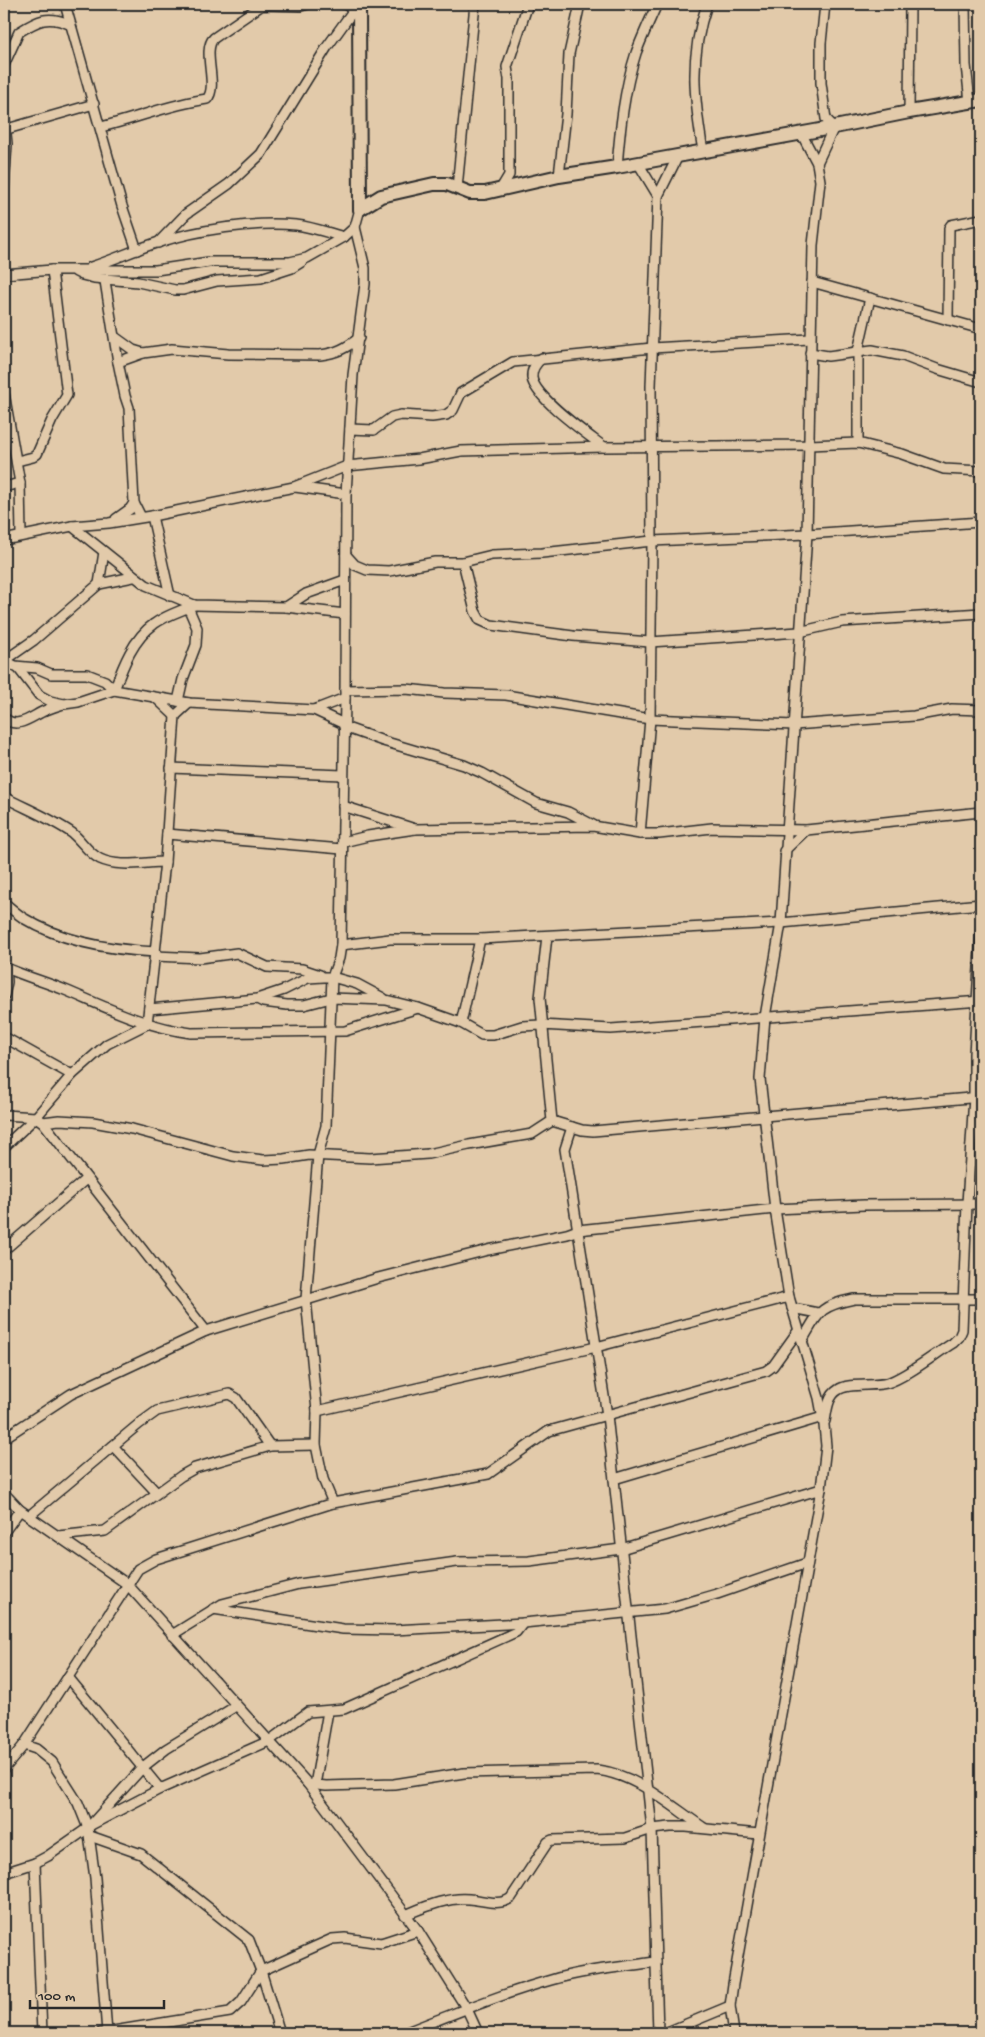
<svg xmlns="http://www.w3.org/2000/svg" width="985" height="2037" font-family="'Gochi Hand',sans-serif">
<rect width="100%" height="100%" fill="#e2caaa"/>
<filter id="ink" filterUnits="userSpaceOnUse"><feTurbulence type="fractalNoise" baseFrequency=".02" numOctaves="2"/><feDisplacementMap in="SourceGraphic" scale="10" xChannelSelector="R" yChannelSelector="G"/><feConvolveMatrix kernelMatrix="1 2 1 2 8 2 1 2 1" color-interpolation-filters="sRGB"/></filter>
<g filter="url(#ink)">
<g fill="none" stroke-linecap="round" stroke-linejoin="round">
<defs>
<g id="street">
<polyline points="65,4 122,206 137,250"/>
<polyline points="344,4 354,9"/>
<polyline points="965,4 966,65 970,102"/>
<path d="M 4,65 L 19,32 C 38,20 48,15 69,24"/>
<polyline points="909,112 910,4"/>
<polyline points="4,114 7,144 4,189"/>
<path d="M 101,127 C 138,118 170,104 207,99 C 219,86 201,50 214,38 L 262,5 L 301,6 L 308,4"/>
<polyline points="7,129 94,104"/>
<path d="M 703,151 C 694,98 689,57 707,4"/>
<polyline points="638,163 658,196"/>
<polyline points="817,163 834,127 826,119 821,83 821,43 825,4"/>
<path d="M 617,167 C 620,129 624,90 636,53 C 642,37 650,20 657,4"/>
<polyline points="559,176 566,114 569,54 580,4"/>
<polyline points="457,188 475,4"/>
<polyline points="500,190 509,175 509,79 507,67 528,4"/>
<polyline points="158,243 186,214 229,184 261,154 327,47 358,4"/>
<path d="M 91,267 C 113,260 134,250 156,243 C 197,230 253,221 296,225 C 312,227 329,233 344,237"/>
<polyline points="76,272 82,275 94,278 138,282 175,290 183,290 217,281 261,278 292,268 303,261"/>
<polyline points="4,274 52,270 156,270 209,262 290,262 307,258 344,237 355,227 360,209"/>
<polyline points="105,281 118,362 125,396 129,408 134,503 141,517"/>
<polyline points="812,282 981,329"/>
<polyline points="948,320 949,228 951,225 981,219"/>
<polyline points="115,337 133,350 143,353"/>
<polyline points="810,353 828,356 872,350 903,356 937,369 981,382"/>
<path d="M 542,358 C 536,363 531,369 532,378 C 535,398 587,434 604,447"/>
<path d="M 118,362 L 143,353 L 172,349 L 228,354 L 320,355 C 337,353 346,348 359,338"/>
<polyline points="4,393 20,483 21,535"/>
<polyline points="350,429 374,430 392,417 401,415 432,417 446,415 453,410 461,393 513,362 652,348 810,339"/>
<polyline points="858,443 858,351 870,298"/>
<polyline points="17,461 33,457 37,454 52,420 67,395 52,270"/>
<polyline points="4,487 20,483"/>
<polyline points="295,487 346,494"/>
<polyline points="152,516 170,596"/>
<polyline points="116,519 130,509 134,503"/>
<polyline points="72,526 146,585 194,605 286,607 345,614"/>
<polyline points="4,540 72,526 109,523 152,516 294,487 347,466 419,459 461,451 604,447 809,445 858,443 902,454 944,469 981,471"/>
<polyline points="346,555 355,565 367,570 389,571 435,562 463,562 492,555 542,553 652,541 807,534 981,522"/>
<polyline points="463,562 475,611 480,620 491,625 573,636 650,642 799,632 842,622 981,613"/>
<polyline points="99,584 104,552"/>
<polyline points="286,607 306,594 345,580"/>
<polyline points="4,659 19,669 39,695 50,701 64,704 78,702 114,690 189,703 314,710 344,724"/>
<polyline points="4,661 34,640 99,584 133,577"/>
<polyline points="15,666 37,668 51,674 87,674 105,681 114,690"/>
<path d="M 114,690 C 123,666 133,639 154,624 C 166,615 181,611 194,605"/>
<polyline points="345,690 406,689 444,693 506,695 650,719 794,725 914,716 952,709 981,710"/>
<polyline points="156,698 175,716"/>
<polyline points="178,701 183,679 196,645 197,628 188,607"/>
<polyline points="314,710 345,698"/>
<path d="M 4,718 C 17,730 31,717 44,711 C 50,708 57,706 63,704"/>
<polyline points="344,727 383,741 464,765 482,773 536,803 568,812 593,825"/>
<polyline points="171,768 343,775"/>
<path d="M 4,797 C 27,809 50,818 72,833 C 82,841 88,853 100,859 C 119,868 145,862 165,862"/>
<polyline points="343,806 415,829"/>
<polyline points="167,834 342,849"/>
<polyline points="640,834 650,719 652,541 651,386 658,196 678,156"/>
<polyline points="343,842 368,836 415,829 593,826 640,834 659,834 712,828 806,830 981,812"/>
<polyline points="784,851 806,830"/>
<path d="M 4,903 C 11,908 18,915 25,919 C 63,942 113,950 156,952"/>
<polyline points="341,945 390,939 480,939 781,923 981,904"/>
<polyline points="155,956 200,958 237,953 267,967 302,969 320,975"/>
<path d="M 4,967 C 24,976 45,982 65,990 C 106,1007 145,1027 191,1033 L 345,1031 L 418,1008"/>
<polyline points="4,996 7,982 6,968"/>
<polyline points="257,999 263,1002 287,1005 304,1005 331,998 386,1000 418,1008 461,1023 482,1035 493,1035 522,1026 541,1025 611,1029 981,1001"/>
<polyline points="149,1009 257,999 284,990 308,978 324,977 332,977 357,984 383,998"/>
<polyline points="461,1023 480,939"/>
<polyline points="147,1024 165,862 175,716 189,703"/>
<polyline points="4,1037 72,1075"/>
<polyline points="4,1115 36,1117 43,1122 206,1331"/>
<polyline points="552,1121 582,1130 593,1131 981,1097"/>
<polyline points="43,1122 59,1120 93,1122 132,1129 233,1156 263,1160 284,1159 309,1155 370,1158 428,1154 469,1145 532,1134 552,1121 540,998 547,936"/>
<polyline points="572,1127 565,1149 607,1415 652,1829 658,2033"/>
<polyline points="4,1147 36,1117 72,1075 90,1059 107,1044 147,1024"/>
<polyline points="4,1250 86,1179"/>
<polyline points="792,1308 818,1313"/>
<path d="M 802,1341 C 819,1312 819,1306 854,1299 L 981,1299"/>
<polyline points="317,1411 596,1347 789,1297"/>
<path d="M 825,1421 C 827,1410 828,1396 838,1390 C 848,1382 874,1387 887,1383 C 905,1378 935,1354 953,1343 L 959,1337 L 962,1330 L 967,1203 L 974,1097 L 974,1054 L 981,932"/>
<polyline points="4,1438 71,1394 206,1331 378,1278 488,1250 567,1234 578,1230 775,1209 864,1205 981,1204"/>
<polyline points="113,1446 157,1493"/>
<polyline points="614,1479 823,1417"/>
<polyline points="4,1493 20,1510 127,1584 308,1784 418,1931 467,2009 478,2033"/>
<polyline points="333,1503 323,1479 316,1445 317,1411 306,1299 318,1155 326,1126 332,977 339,958 341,945 345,698 346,494 353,375 365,284 365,268 355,227"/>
<polyline points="29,1516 139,1424 157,1411 229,1394 236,1398 270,1446"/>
<polyline points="4,1532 20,1510"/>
<polyline points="58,1536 105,1531 181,1476 195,1468 270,1446 316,1445"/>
<polyline points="213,1609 343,1629 394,1630 523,1623 665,1609 717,1594 807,1563"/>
<polyline points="172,1635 222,1604 299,1584 457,1562 529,1561 621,1549 821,1489"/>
<polyline points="68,1677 160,1789"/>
<polyline points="24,1745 36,1749 52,1762 78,1803 88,1828 95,1878 107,2033"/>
<polyline points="4,1769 24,1745 138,1569 156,1559 333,1503 488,1474 549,1431 766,1371 773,1366 798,1331"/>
<path d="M 308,1784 L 326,1786 L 394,1784 L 464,1773 L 597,1770 C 638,1775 671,1806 704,1828"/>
<polyline points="315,1785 328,1711"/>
<polyline points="91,1825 160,1789 269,1741 308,1712 344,1709 516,1632 523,1623"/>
<polyline points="90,1836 141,1854 249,1940 261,1971 280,2033"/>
<polyline points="35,1863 42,2033"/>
<polyline points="4,1873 35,1863 48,1856 88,1828 143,1767 166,1749 236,1706"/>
<path d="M 405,1915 C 425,1907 447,1897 469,1899 C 483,1900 499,1907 511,1898 L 548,1842 L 552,1840 L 625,1838 L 652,1829 L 670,1827 L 686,1827 L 759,1834"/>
<polyline points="101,2033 230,2012 241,2002 261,1971 332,1939 345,1938 381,1943 418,1931"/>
<path d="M 404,2033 C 453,2014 501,1994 551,1980 C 585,1970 621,1967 656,1962"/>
<polyline points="665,2033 730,2006"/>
<polyline points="734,2033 730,2006 733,1984 821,1489 826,1446 824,1425 819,1398 789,1297 775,1209 760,1079 765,1017 781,923 807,534 813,245 820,181 817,163 801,133"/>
</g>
<g id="secondary">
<polyline points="359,4 360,209"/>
<polyline points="360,209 381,196 434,184 447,184 470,193 485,193 559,176 617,167 820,130 909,112 981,100"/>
</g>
</defs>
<use href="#street" stroke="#2b2b2b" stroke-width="12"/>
<use href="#secondary" stroke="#2b2b2b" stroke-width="16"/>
<use href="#street" stroke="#e2caaa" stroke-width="9"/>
<use href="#secondary" stroke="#e2caaa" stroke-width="12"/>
</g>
</g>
<rect width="985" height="2037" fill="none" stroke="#e2caaa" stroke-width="20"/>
<rect x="10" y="10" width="965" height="2017" fill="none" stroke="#2b2b2b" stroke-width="2" filter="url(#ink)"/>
<path d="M30 2000v8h134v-8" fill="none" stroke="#2b2b2b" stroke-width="2.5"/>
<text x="38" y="2000" font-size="15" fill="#2b2b2b" stroke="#e2caaa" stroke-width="4" paint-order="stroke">100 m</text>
</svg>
